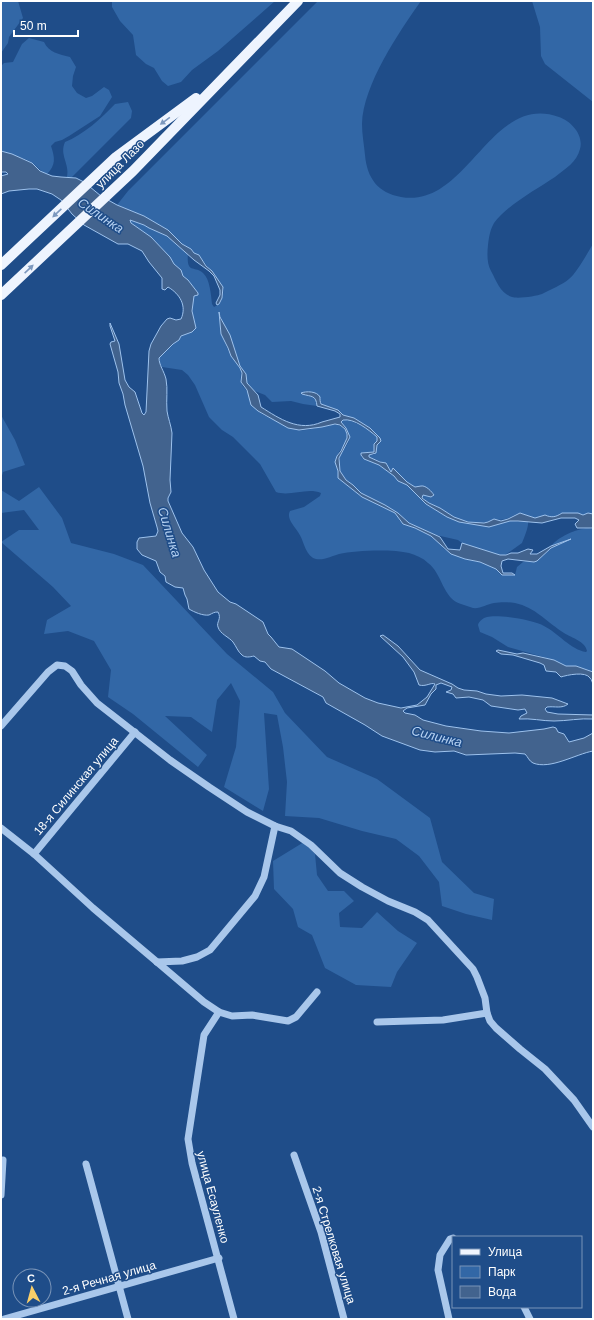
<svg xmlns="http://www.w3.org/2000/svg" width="594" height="1320" font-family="Helvetica,sans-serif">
<rect width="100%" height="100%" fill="#1f4d89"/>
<g fill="#3267a6">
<polygon points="1,1 18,1 23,18 9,37 8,43 1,53"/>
<polygon points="112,1 275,1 218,51 192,70 181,82 168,86 162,81 154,68 146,64 136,55 133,35 120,21 112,7"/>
<path d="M 318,1 L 421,1 C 399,32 363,85 362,124 C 362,134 364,145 365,155 C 367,178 378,193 401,197 C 468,209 490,92 559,117 C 571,121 584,135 580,149 C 577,162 565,169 555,177 C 537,189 506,206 494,223 C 490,230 489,237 488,245 C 487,254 487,264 491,271 C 497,282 500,293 512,297 C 518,299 537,296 542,294 C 551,289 562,285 569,279 C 576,274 588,252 593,244 L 593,514 C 589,514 586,515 582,515 C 575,514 568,513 561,513 L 556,517 L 549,517 L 545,515 L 537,518 L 533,518 L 520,513 C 510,516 506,522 494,519 C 483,526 468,522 456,518 C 450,516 445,511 440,508 C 433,504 426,503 422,496 L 424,495 L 432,497 L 434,495 L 433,493 L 421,486 L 415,487 L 407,482 L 393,468 L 391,472 L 387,464 L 369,457 L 369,455 L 374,455 L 377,445 L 381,441 L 370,428 L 354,418 L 343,415 L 338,410 L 321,404 L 320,398 L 316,393 L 305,391 L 316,399 L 317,406 L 303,404 L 291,401 L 272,402 L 265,395 L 252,390 L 246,382 L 246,374 L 240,366 L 220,315 C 219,331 224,342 231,356 C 233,360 237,363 240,368 C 242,373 240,377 241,382 C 242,386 244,387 246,390 C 250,396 252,406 258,411 C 262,416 289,426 296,429 C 310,435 336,416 345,430 C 352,440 340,448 337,456 C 333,464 340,470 338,477 L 362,497 L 395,513 L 398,516 L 400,521 L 431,536 L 438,541 L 444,549 L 465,559 L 480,562 L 496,569 L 500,574 L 515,575 L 517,567 L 523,562 L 526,561 L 532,562 L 537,561 L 551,548 L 570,539 L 551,546 C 559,536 581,526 593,529 L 593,672 L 576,666 L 566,666 L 554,660 L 508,647 L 492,637 L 480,632 L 478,625 C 479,621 483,618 487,617 C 498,614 534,620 544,626 C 558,633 571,650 586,652 L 587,651 C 585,641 572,638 564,633 C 548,623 535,607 515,603 C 508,602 500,602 494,603 C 487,604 480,609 473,608 C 469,607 465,605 461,604 C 443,599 442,573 428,563 C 423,558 416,555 409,553 C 393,549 356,550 339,554 C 332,556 321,562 313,558 C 304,552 304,540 298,532 C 294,526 286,518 290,511 L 304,507 L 320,496 L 321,493 C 307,487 290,497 276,492 L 260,464 L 233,437 L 222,430 L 209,417 L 195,385 L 188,375 L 182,370 L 162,367 L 160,364 L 159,358 L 183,335 L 190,333 L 194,330 C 195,325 193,322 193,317 C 192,312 192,301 194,296 L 198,295 L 198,293 L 188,280 L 183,276 L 181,270 L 174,264 L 170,257 L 151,237 L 131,223 L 130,220 L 144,225 L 149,228 L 167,236 L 188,253 C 186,275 195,265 203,273 C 210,279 211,295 212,304 L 214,307 C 221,305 226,291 222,285 C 221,283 219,282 218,281 C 212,271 205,264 199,255 L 194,253 L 191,249 L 182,244 L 168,230 L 144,216 L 117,205 L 128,191 Z"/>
<polygon points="532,1 593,1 593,102 545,64 541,56 540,27"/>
<path d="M 29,38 L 44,42 C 49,53 59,54 70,57 L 76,67 L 73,76 L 72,86 L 77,93 L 86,98 L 92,96 L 104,87 L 109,90 L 112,97 L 100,116 L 69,136 L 62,140 L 55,142 L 51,146 C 55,158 56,165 47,174 C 40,171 37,166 31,162 C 22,157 11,155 1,151 L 1,66 L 4,63 L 13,62 L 22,44 Z"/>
<path d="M 128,102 L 132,111 L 131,118 L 72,177 L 67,177 C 70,164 59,155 65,142 C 83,135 102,118 115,104 Z"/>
<polygon points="1,415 15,440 25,465 3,472 1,479"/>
<path d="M 347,419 L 366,428 L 377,437 L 377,441 L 374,444 L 374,452 L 373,453 L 366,452 L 361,456 L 362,458 L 379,465 L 394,476 L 397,480 L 407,485 L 426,504 L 447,517 L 489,527 L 510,521 L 528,522 C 529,526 524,538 522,543 L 505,555 L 500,555 L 471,547 L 462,543 L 458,540 L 436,535 L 409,523 L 398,513 L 385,505 L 361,493 L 353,485 L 346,480 L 340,471 L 340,456 L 348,443 L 350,438 L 341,422 L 343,420 Z"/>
<polygon points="39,487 62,518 71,543 114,554 143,565 227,654 273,692 285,713 327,757 377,779 430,818 442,862 474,893 494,899 492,920 466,914 442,906 439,882 419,856 396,839 362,831 319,818 285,816 287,782 283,747 277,715 264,713 269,789 263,811 224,787 236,747 240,701 231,683 217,700 212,732 191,717 165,716 207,755 198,767 133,714 108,697 111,670 94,641 68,631 44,634 47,620 71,606 53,587 1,542 19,530 39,530 24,510 1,513 1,490 19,501"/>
<polygon points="304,842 315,854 317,875 328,891 344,891 354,901 339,913 340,927 362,928 377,912 398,931 417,943 397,972 391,987 356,985 325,968 312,935 298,927 293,909 274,889 273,861"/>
</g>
<g fill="#42638e" stroke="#9dc2ed">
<path d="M 1,151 L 12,154 L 32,163 L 40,171 L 52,176 L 61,177 L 76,178 L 84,182 L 101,196 L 117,205 L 144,216 L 168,230 L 182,244 L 191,249 L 194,253 L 199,255 L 206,266 L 212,271 L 223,287 L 222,298 L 219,304 L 217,305 L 216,303 L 220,295 L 220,290 L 214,276 L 209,271 L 194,260 L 167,236 L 149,228 L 144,225 L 130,220 L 131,223 L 151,237 L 170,257 L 174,264 L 181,270 L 183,276 L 188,280 L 198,293 L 198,295 L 194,296 L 192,311 L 196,328 L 192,332 L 181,336 L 179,340 L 173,344 L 159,358 C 159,365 164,371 166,379 C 168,389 166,400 167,411 C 168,418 171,425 172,433 L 170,480 L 171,492 L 168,498 L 168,501 L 182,533 L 193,547 L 204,570 L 218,592 L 230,602 L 236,604 L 263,622 L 268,634 L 271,637 L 279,647 L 292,649 L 325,671 L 339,683 L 365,698 L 378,703 L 401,708 L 417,705 L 427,697 L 435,684 C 431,682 426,687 419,685 L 414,672 L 403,657 L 380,636 L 383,635 L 398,646 L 420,670 L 452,684 L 458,688 L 464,690 L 477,691 L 486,694 L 501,696 L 522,695 L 552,698 L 568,704 C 562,709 555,706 547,707 L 545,709 L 547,712 L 558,714 L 593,715 L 593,719 C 580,718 567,721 554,721 C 542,721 531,718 519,719 L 521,716 L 527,713 L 525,709 L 518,710 L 491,706 L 483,700 L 469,697 L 456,698 L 453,694 L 446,692 L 451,690 L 452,687 L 441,683 L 436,685 L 436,689 L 431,694 L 425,705 L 407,708 L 403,711 L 405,713 L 415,715 L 423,720 L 446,726 L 481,731 L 509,733 L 544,729 L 553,727 L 556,728 L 558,732 L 564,734 L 569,742 L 584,738 L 593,733 L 593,751 C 576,754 550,770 533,763 C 529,761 528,757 525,754 L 515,753 L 466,755 L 454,751 L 435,752 L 420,750 L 382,736 L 365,725 L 326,703 L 323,697 L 271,669 L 265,662 L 260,661 L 254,656 C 250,657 245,658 242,655 C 238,652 236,646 233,642 C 229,637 220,634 218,627 C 216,622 222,619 218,612 C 214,612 213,613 209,615 C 203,616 194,612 189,609 L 187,599 L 185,595 L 183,588 L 175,587 L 166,582 L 165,576 L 160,572 L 156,561 L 142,555 L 137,549 L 137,542 L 139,538 L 156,536 L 158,531 L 157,527 L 150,503 L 143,466 L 125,405 L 123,394 L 119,383 L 118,372 L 110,344 L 111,342 L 115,341 L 110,326 L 110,323 L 119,344 L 125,380 L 129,387 L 135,392 L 142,413 L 144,415 L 146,412 L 149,351 L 151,344 L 161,326 L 167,319 L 170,318 L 176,320 L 181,319 C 187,306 180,294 168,287 L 165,290 L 162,289 L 162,278 L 149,262 L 142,251 L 128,244 L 118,244 L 84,225 L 72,214 L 61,200 L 52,194 L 37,189 L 29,189 L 9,191 L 1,194 L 1,176 L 8,174 L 6,172 L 1,172 Z"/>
<path d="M 219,312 L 220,317 L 230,335 L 240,366 L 246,374 L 247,383 L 258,395 L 261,407 C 280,419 299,432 322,422 C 328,420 334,419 340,417 L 340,414 L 335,411 L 317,406 C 316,395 312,397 302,394 L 301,393 C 306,391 317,391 320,397 C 320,399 320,402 321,404 L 338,410 L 343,415 L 354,418 L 370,428 L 380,438 L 381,441 L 377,445 L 376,453 L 369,455 L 369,457 L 380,462 L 386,463 L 391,472 L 393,468 L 407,482 L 415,487 C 417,487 419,486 421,486 C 426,485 432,492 434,495 L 431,497 L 423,495 L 422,498 L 429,503 L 440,508 L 454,517 L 468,522 L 484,523 L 488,522 L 494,519 L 501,521 L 508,519 L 520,513 L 535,518 L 545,515 C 552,518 556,517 562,513 L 578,513 L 583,515 L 588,513 L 593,514 L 593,528 L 577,528 L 575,524 L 579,520 L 575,518 L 561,518 L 542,523 L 518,521 L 510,521 L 489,527 L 459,522 L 447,517 L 426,504 L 407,485 L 398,481 L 394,476 L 379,465 L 364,459 L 361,455 L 361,453 L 374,452 L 374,444 L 377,441 L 377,437 C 369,430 354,418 343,420 L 341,422 L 346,428 L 350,437 L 339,458 L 340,471 L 346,480 L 353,485 L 361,493 L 385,505 L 398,513 L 409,523 L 440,537 L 448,549 L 460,550 L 462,543 L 500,555 L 506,555 L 511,553 L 518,553 L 528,549 L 533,550 L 530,554 L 537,554 L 551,546 L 571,539 L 551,548 L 537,561 L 534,562 L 508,559 L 502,561 L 501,566 L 503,573 L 512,573 L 515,575 L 502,575 L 496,569 L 480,562 L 465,559 L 451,554 L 431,536 L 415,528 L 403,524 L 395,513 L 362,497 L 338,478 L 338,471 L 335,462 L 337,456 L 341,451 L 347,438 L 347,434 L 345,429 L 340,425 L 335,424 L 322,427 L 299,430 L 288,428 L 258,411 L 251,405 L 247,390 L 241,382 L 242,373 L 240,368 L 231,356 L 228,348 L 221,334 Z"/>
<path d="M 498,650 L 517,654 L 523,653 L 554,660 L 566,666 L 576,666 L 593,672 L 593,684 C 592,682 592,680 590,678 C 586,671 567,675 561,677 L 556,672 L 546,671 L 544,665 L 540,663 L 513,655 L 501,654 L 496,651 Z"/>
</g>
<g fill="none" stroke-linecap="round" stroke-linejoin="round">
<g stroke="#a9c7eb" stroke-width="7">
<polyline points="1,726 48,672 57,665 65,666 72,671 81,685 97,703 170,760 209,787 247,812 275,826 291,831 311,845 340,873 362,887 388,901 415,912 428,920 473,969 477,977 485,998 487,1013 490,1021 496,1028 520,1049 545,1069 574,1100 593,1127"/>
<polyline points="1,828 34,854 93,908 157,962 204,1002 219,1012 232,1016 252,1015 288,1021 296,1017 317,992"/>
<polyline points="34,854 135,732"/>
<polyline points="157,962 182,961 197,957 210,950 255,896 264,877 275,826"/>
<polyline points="219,1012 204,1035 188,1139 192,1163 234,1319"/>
<polyline points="377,1022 443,1020 487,1013"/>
<polyline points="294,1155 321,1232 344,1319"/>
<polyline points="86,1164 128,1319"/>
<polyline points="1,1195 3,1160"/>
<polyline points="524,1307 530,1319"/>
<polyline points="4,1319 219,1258"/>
<polyline points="449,1319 438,1270 440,1255 450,1239 453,1238"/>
</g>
<g stroke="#eef4fe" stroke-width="10">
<polyline points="1,265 116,157 196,98"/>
<polyline points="1,295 133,171 298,1"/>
</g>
</g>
<defs><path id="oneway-solid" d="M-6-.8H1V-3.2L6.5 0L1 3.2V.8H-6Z"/></defs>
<g fill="#7c98be">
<use href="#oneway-solid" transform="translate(165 121) rotate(144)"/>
<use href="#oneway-solid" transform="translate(57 213) rotate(137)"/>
<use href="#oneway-solid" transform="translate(29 269) rotate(-43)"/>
</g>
<g text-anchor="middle" stroke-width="3" stroke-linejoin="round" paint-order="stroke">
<g font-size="12" fill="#fff" stroke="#1f4d89">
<text transform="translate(120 164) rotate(-45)" y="4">улица Лазо</text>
<text transform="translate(76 786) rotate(-50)" y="4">18-я Силинская улица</text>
<text transform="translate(213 1197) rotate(75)" y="4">улица Есауленко</text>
<text transform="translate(334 1245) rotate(73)" y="4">2-я Стрелковая улица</text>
<text transform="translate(109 1278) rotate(-16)" y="4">2-я Речная улица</text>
</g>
<g font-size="13" font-style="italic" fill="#b5d1f2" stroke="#1f4d89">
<text transform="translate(101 215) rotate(34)" y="5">Силинка</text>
<text transform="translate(170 532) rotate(73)" y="5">Силинка</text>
<text transform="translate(437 736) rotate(14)" y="5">Силинка</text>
</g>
</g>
<rect width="594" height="1320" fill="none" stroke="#ffffff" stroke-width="4"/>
<rect x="452" y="1236" width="130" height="72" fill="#1f4d89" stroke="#7994b8"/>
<rect x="460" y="1249" width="20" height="6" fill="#eef4fe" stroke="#7994b8"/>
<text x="488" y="1256" font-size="12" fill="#ffffff">Улица</text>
<rect x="460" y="1266" width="20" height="12" fill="#3267a6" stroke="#7994b8"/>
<text x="488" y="1276" font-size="12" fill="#ffffff">Парк</text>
<rect x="460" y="1286" width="20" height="12" fill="#42638e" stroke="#7994b8"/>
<text x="488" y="1296" font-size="12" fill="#ffffff">Вода</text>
<g transform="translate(32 1288) rotate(354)"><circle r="19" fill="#1f4d89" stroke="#7994b8"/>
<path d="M0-3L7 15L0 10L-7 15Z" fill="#facf69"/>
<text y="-6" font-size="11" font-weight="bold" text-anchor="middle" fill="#ffffff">С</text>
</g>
<path d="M14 30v6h64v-6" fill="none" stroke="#ffffff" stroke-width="2"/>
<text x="20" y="30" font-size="12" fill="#ffffff" stroke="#1f4d89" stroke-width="3" paint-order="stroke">50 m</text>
</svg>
